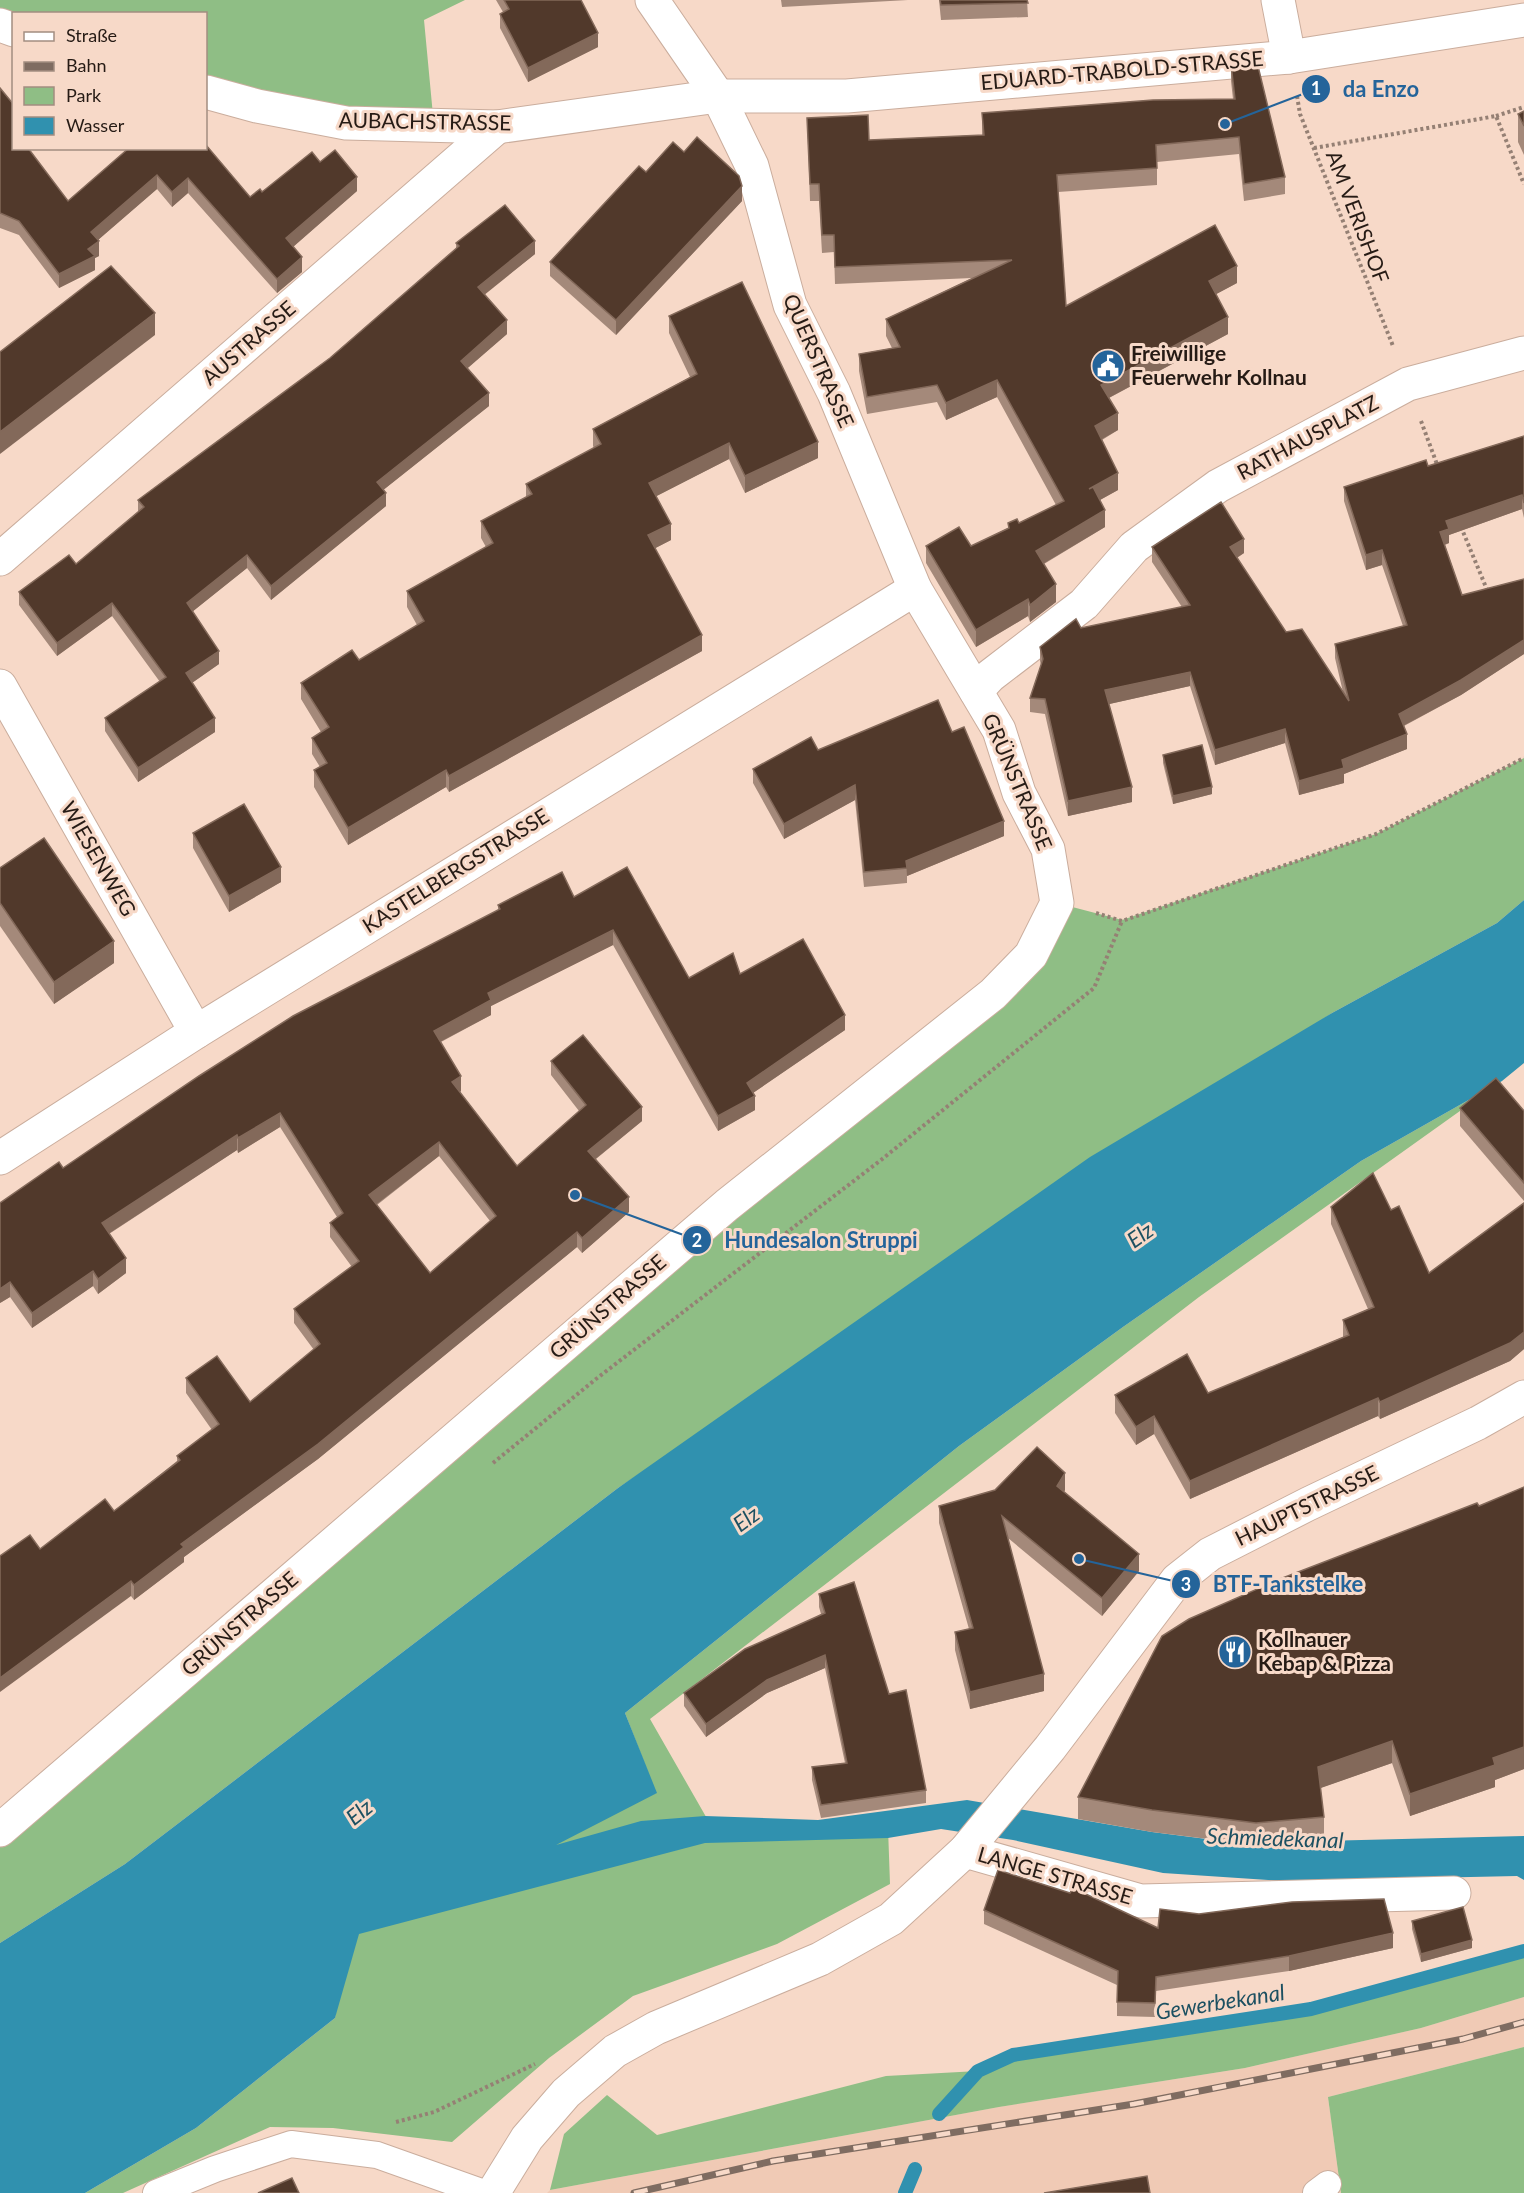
<svg xmlns="http://www.w3.org/2000/svg" width="1524" height="2193" font-family="Lato,sans-serif">
<rect width="100%" height="100%" fill="#f7d9c8"/>
<polygon fill="#f0cab5" points="1524,1997 1524,2047 1328,2097 1341,2193 547,2193 550,2190 999,2107 1245,2068 1421,2028"/>
<g fill="#8fbe85">
<polygon points="0,0 465,0 424,20 434,126 206,92 206,14 14,14 0,25"/>
<polygon points="1524,758 1524,900 1497,923 1332,1013 618,1488 125,1864 0,1943 0,1830 993,994 1057,903 1122,920 1376,834"/>
<polygon points="1502,1081 1199,1297 650,1719 713,1829 888,1828 890,1884 777,1944 633,1996 549,2058 452,2142 333,2128 270,2127 123,2193 85,2193 196,2128 335,2018 348,1917 656,1793 625,1713 959,1446 1123,1327 1361,1161"/>
<polygon points="1524,1951 1524,1997 1421,2028 1245,2068 999,2107 550,2190 564,2134 607,2095 657,2135 886,2076 978,2071 1013,2055 1311,2009"/>
<polygon points="1524,2047 1524,2193 1341,2193 1328,2097"/>
</g>
<polygon fill="#3091af" points="1524,900 1524,1063 1502,1081 1361,1161 1123,1327 959,1446 625,1713 657,1793 556,1845 641,1821 705,1816 818,1820 967,1800 1152,1832 1238,1843 1524,1836 1524,1880 1517,1876 1284,1881 1163,1873 1013,1840 941,1829 888,1838 705,1843 359,1934 335,2018 196,2128 85,2193 0,2193 0,1943 125,1864 618,1488 1090,1157 1332,1013 1497,923"/>
<g fill="none" stroke-linecap="round" stroke-linejoin="round">
<g stroke="#3091af" stroke-width="14">
<polyline points="939,2114 978,2071 1013,2055 1311,2009 1524,1951"/>
<polyline points="905,2193 915,2169"/>
</g>
<defs>
<g id="service">
<polyline points="156,2193 215,2169 291,2144 377,2155 484,2193"/>
<polyline points="1316,2193 1328,2184"/>
</g>
<g id="minor">
<polyline points="1278,0 1289,57"/>
<polyline points="0,25 14,30"/>
<polyline points="206,92 257,106 346,123 497,127 718,96 847,96 1289,57 1524,20"/>
<polyline points="0,559 497,127"/>
<polyline points="0,686 196,1032"/>
<polyline points="976,691 990,676 1084,604 1134,547 1218,486 1408,384 1524,353"/>
<polyline points="0,1158 196,1032 915,589"/>
<polyline points="0,1830 727,1205 993,994 1031,955 1057,903 1048,849 1019,793 999,730 915,589 834,393 790,305 752,166 718,96 652,0"/>
<polyline points="965,1851 1141,1901 1454,1893"/>
</g>
<polyline id="tertiary" points="493,2193 527,2138 566,2093 615,2051 656,2028 820,1959 891,1919 965,1851 1050,1748 1177,1580 1210,1554 1308,1504 1478,1423 1524,1397"/>
</defs>
<use href="#service" stroke="#caad9d" stroke-width="28"/>
<use href="#minor" stroke="#caad9d" stroke-width="35"/>
<use href="#tertiary" stroke="#caad9d" stroke-width="35"/>
<g stroke="#958074" stroke-width="4" stroke-dasharray="3 3" stroke-linecap="butt">
<polyline points="1297,96 1300,114 1393,346"/>
<polyline points="1496,116 1524,107"/>
<polyline points="1314,148 1496,116 1524,184"/>
<polyline points="1421,421 1438,467"/>
<polyline points="1461,527 1488,592"/>
<polyline points="1096,913 1122,921 1376,834 1524,758"/>
<polyline points="493,1463 596,1379 881,1160 1094,988 1122,921"/>
<polyline points="396,2122 434,2112 535,2064"/>
</g>
<use href="#service" stroke="#fff" stroke-width="26"/>
<use href="#minor" stroke="#fff" stroke-width="33"/>
<use href="#tertiary" stroke="#fff" stroke-width="33"/>
<defs>
<polyline id="rail" points="634,2193 773,2161 1134,2104 1463,2039 1524,2022"/>
</defs>
<use href="#rail" stroke="#7f6c61" stroke-width="7"/>
<use href="#rail" stroke="#f7d9c8" stroke-width="4.5" stroke-dasharray="14" stroke-linecap="butt"/>
</g>
<g fill="#a4897a" fill-rule="evenodd">
<polygon points="496,0 581,0 598,47 528,82 500,28 500,14 503,12"/>
<polygon points="781,0 908,0 782,7"/>
<polygon points="939,0 1027,0 1028,17 941,20"/>
<polygon points="1231,64 1285,177 1285,194 1244,201 1239,154 1157,162 1157,185 1058,192 1066,306 1237,283 1216,294 1228,334 1109,398 1118,430 1102,440 1118,490 1100,500 1105,527 1044,564 1056,602 1030,622 1028,616 976,647 926,563 926,546 971,546 1008,528 1008,523 1019,523 1056,505 997,397 946,420 937,402 867,414 859,371 859,354 892,348 886,336 886,319 972,278 835,284 834,252 822,253 819,201 810,201 807,118 869,140 982,135 982,113 1233,99 1231,81"/>
<polygon points="0,88 14,148 68,201 129,148 250,197 320,162 357,191 293,247 302,272 277,293 188,193 172,207 157,189 98,240 99,256 95,258 95,270 59,288 19,235 0,228"/>
<polygon points="1524,111 1524,155 1518,142 1518,114"/>
<polygon points="646,172 742,201 616,335 550,276 550,262"/>
<polygon points="456,243 535,254 484,294 507,334 467,368 489,406 383,490 386,506 271,600 247,568 193,611 219,664 192,683 215,732 138,782 105,731 105,718 160,682 112,616 57,656 19,605 19,592 76,564 138,512 138,500 330,358 456,249"/>
<polygon points="669,316 818,458 745,493 729,459 656,496 671,540 655,548 702,651 449,792 446,787 348,845 314,787 314,770 320,767 312,754 312,738 321,732 301,699 301,683 359,660 417,625 407,607 407,591 486,547 481,538 481,521 526,497 526,484 594,448 593,446 593,429 690,377 669,333"/>
<polygon points="1524,436 1524,518 1522,509 1449,535 1449,543 1445,545 1462,595 1524,579 1524,654 1461,695 1404,726 1407,749 1344,774 1344,783 1299,795 1285,743 1215,765 1190,686 1109,704 1132,802 1068,816 1045,714 1030,712 1030,698 1041,665 1040,661 1040,647 1081,628 1182,607 1152,562 1152,547 1244,553 1237,558 1286,632 1343,692 1335,658 1335,644 1403,626 1382,565 1366,570 1344,501 1344,487 1428,466"/>
<polygon points="952,732 1004,836 907,876 907,883 864,887 855,800 784,839 753,783 753,769 818,750"/>
<polygon points="1163,755 1212,794 1173,804 1163,763"/>
<polygon points="193,833 281,882 229,912 193,848"/>
<polygon points="0,868 114,963 54,1004 0,926"/>
<path d="M 574,897 L 689,978 L 740,974 L 845,1030 L 753,1093 L 755,1110 L 718,1131 L 613,945 L 491,1006 L 491,1015 L 441,1042 L 461,1091 L 460,1092 L 517,1166 L 579,1111 L 551,1075 L 551,1061 L 642,1121 L 596,1159 L 629,1212 L 582,1253 L 577,1247 L 318,1459 L 184,1557 L 184,1562 L 134,1600 L 131,1596 L 40,1549 L 114,1511 L 177,1461 L 177,1456 L 212,1430 L 186,1393 L 186,1378 L 250,1402 L 314,1350 L 294,1323 L 294,1309 L 352,1267 L 330,1237 L 330,1223 L 337,1217 L 280,1127 L 238,1153 L 237,1150 L 109,1234 L 126,1273 L 98,1294 L 93,1286 L 32,1328 L 10,1297 L 0,1303 L 63,1168 L 498,910 L 498,905 ZM 439,1156 L 490,1221 L 430,1273 L 377,1205 Z"/>
<polygon points="1460,1108 1524,1111 1524,1201 1460,1126"/>
<polygon points="1524,1203 1524,1349 1510,1361 1380,1419 1378,1416 1190,1499 1154,1434 1136,1445 1115,1413 1115,1395 1208,1393 1343,1337 1343,1320 1368,1309 1331,1224 1331,1207 1391,1210 1429,1273"/>
<polygon points="1524,1487 1524,1769 1495,1780 1495,1787 1410,1816 1392,1763 1320,1788 1324,1817 1324,1840 1256,1845 1152,1832 1078,1819 1078,1797 1479,1506"/>
<polygon points="1065,1490 1064,1492 1139,1571 1102,1616 1008,1538 1044,1691 970,1709 955,1650 955,1632 969,1629 939,1523 939,1506"/>
<polygon points="819,1594 889,1694 926,1790 926,1803 821,1818 812,1780 812,1767 845,1763 825,1668 767,1693 706,1737 684,1706 684,1693 821,1614 819,1607"/>
<polygon points="984,1910 1158,1928 1393,1948 1289,1971 1156,1991 1155,2017 1117,2016 1117,1985 984,1924"/>
<polygon points="1412,1921 1472,1948 1421,1962 1412,1929"/>
</g>
<g fill="#83695a">
<polygon points="598,33 598,47 528,82 528,68"/>
<polygon points="157,175 157,189 91,246 91,232"/>
<polygon points="357,177 357,191 286,253 286,238"/>
<polygon points="188,178 188,193 172,207 172,192"/>
<polygon points="742,186 742,201 616,335 616,320"/>
<polygon points="99,241 99,256 95,258 95,270 59,288 59,274"/>
<polygon points="535,241 535,254 478,300 478,287"/>
<polygon points="302,257 302,272 277,293 277,279"/>
<polygon points="1237,266 1237,283 1209,298 1209,281"/>
<polygon points="155,313 155,335 0,454 0,432"/>
<polygon points="1228,317 1228,334 1101,402 1101,385"/>
<polygon points="507,320 507,334 461,374 461,361"/>
<polygon points="997,380 997,397 946,420 946,403"/>
<polygon points="489,393 489,406 377,495 377,482"/>
<polygon points="1118,413 1118,430 1095,443 1095,426"/>
<polygon points="818,442 818,458 745,493 745,476"/>
<polygon points="729,443 729,459 649,500 649,483"/>
<polygon points="1118,473 1118,490 1089,506 1089,489"/>
<polygon points="386,493 386,506 271,600 271,586"/>
<polygon points="1522,495 1522,509 1449,535 1449,543 1440,546 1440,532 1446,521"/>
<polygon points="1105,510 1105,527 1036,568 1036,551"/>
<polygon points="671,524 671,540 648,552 648,535"/>
<polygon points="1244,539 1244,553 1230,562 1230,547"/>
<polygon points="1382,550 1382,565 1366,570 1366,555"/>
<polygon points="247,555 247,568 187,616 187,603"/>
<polygon points="1056,584 1056,602 1030,622 1030,605"/>
<polygon points="1028,599 1028,616 976,647 976,630"/>
<polygon points="112,603 112,616 57,656 57,643"/>
<polygon points="702,635 702,651 449,792 449,776"/>
<polygon points="1524,640 1524,654 1461,695 1399,728 1399,714"/>
<polygon points="219,651 219,664 186,687 186,673"/>
<polygon points="1190,672 1190,686 1105,705 1105,690"/>
<polygon points="215,718 215,732 138,782 138,768"/>
<polygon points="1285,729 1285,743 1215,765 1215,750"/>
<polygon points="1407,734 1407,749 1344,774 1344,783 1299,795 1299,781 1342,760"/>
<polygon points="446,770 446,787 348,845 348,828"/>
<polygon points="855,785 855,800 784,839 784,824"/>
<polygon points="1132,787 1132,802 1068,816 1068,801"/>
<polygon points="1212,787 1212,794 1173,804 1173,796"/>
<polygon points="1004,821 1004,836 907,876 906,861"/>
<polygon points="281,867 281,882 229,912 229,896"/>
<polygon points="613,930 613,945 491,1006 491,1015 434,1045 434,1031 488,993"/>
<polygon points="114,941 114,963 54,1004 54,982"/>
<polygon points="845,1015 845,1030 747,1097 747,1083"/>
<polygon points="461,1076 461,1091 452,1097 452,1082"/>
<polygon points="755,1096 755,1110 718,1131 718,1116"/>
<polygon points="642,1107 642,1121 588,1165 588,1151"/>
<polygon points="280,1113 280,1127 238,1153 238,1138"/>
<polygon points="237,1135 237,1150 102,1238 102,1223"/>
<polygon points="439,1142 439,1156 369,1210 369,1195"/>
<polygon points="629,1197 629,1212 582,1253 582,1238"/>
<polygon points="577,1232 577,1247 318,1459 184,1557 184,1562 134,1600 134,1585 181,1544"/>
<polygon points="126,1258 126,1273 98,1294 98,1279"/>
<polygon points="93,1271 93,1286 32,1328 32,1313"/>
<polygon points="10,1282 10,1297 0,1303 0,1289"/>
<polygon points="1524,1332 1524,1349 1510,1361 1380,1419 1380,1402"/>
<polygon points="1378,1398 1378,1416 1190,1499 1190,1481"/>
<polygon points="1154,1416 1154,1434 1136,1445 1136,1427"/>
<polygon points="1065,1473 1065,1490 1057,1504 1057,1486"/>
<polygon points="1139,1554 1139,1571 1102,1616 1102,1598"/>
<polygon points="131,1581 131,1596 0,1692 0,1678"/>
<polygon points="825,1655 825,1668 767,1693 706,1737 706,1724 767,1680"/>
<polygon points="1044,1674 1044,1691 970,1709 970,1692"/>
<polygon points="1392,1741 1392,1763 1318,1789 1318,1767"/>
<polygon points="1524,1747 1524,1769 1495,1780 1495,1787 1410,1816 1410,1794 1493,1758"/>
<polygon points="1393,1933 1393,1948 1289,1971 1289,1956"/>
<polygon points="1472,1940 1472,1948 1421,1962 1421,1954"/>
</g>
<g fill="#51392b" stroke="#83695a" stroke-width="1.5" fill-rule="evenodd">
<polygon points="504,0 581,0 598,33 528,68 500,14 509,9"/>
<polygon points="940,0 1027,0 1028,3 941,5"/>
<polygon points="1257,62 1285,177 1244,184 1239,137 1156,145 1157,168 1057,175 1066,306 1215,225 1237,266 1209,281 1228,317 1101,385 1118,413 1095,426 1118,473 1089,489 1093,487 1105,510 1036,551 1056,584 1030,605 1028,599 976,630 926,546 959,527 971,546 1009,528 1008,523 1017,519 1019,523 1064,501 997,380 946,403 937,385 867,397 859,354 900,347 886,319 1012,260 835,267 834,235 822,235 819,184 810,184 807,118 868,115 869,140 984,135 982,113 1153,100 1235,99 1231,64"/>
<polygon points="0,88 14,105 14,148 28,148 68,201 129,148 206,148 206,145 250,197 260,189 262,192 312,152 320,162 335,150 357,177 286,238 302,257 277,279 188,178 172,192 157,175 91,232 99,241 88,249 95,256 59,274 19,221 0,213"/>
<polygon points="1524,111 1524,126 1518,114"/>
<polygon points="697,137 739,176 742,186 616,320 550,262 639,166 646,172 673,142 684,152"/>
<polygon points="505,205 535,241 478,287 507,320 461,361 489,393 377,482 386,493 271,586 247,555 187,603 219,651 186,673 215,718 138,768 105,718 166,677 112,603 57,643 19,592 69,555 76,564 144,507 138,500 330,358 459,246 456,243"/>
<polygon points="111,266 155,313 0,432 0,352"/>
<polygon points="742,282 818,442 745,476 729,443 649,483 671,524 648,535 702,635 449,776 446,770 348,828 314,770 327,763 312,738 329,727 301,683 352,650 359,660 424,621 407,591 493,543 481,521 532,494 526,484 601,444 593,429 697,374 669,316"/>
<polygon points="1524,436 1524,503 1522,495 1446,521 1449,529 1440,532 1462,595 1524,579 1524,640 1461,680 1399,714 1407,734 1342,760 1344,768 1299,781 1285,729 1215,750 1190,672 1105,690 1132,787 1068,801 1045,699 1030,698 1043,659 1040,647 1076,619 1081,628 1190,605 1152,547 1221,502 1244,539 1230,547 1286,632 1302,629 1349,701 1335,644 1407,625 1382,550 1366,555 1344,487 1426,460 1428,466"/>
<polygon points="938,700 952,732 964,727 1004,821 906,861 907,868 864,872 855,785 784,824 753,769 811,737 818,750"/>
<polygon points="1202,745 1212,787 1173,796 1163,755"/>
<polygon points="244,804 281,867 229,896 193,833"/>
<polygon points="44,838 114,941 54,982 0,903 0,868"/>
<path d="M 627,867 L 689,978 L 733,953 L 740,974 L 803,939 L 845,1015 L 747,1083 L 755,1096 L 718,1116 L 613,930 L 488,993 L 491,1000 L 434,1031 L 461,1076 L 452,1082 L 517,1166 L 586,1105 L 551,1061 L 583,1035 L 642,1107 L 588,1151 L 629,1197 L 582,1238 L 577,1232 L 318,1444 L 181,1544 L 184,1547 L 134,1585 L 131,1581 L 0,1678 L 0,1556 L 30,1535 L 40,1549 L 105,1499 L 114,1511 L 180,1460 L 177,1456 L 219,1424 L 186,1378 L 217,1356 L 250,1402 L 320,1344 L 294,1309 L 359,1261 L 330,1223 L 343,1213 L 280,1113 L 238,1138 L 237,1135 L 102,1223 L 126,1258 L 98,1279 L 93,1271 L 32,1313 L 10,1282 L 0,1289 L 0,1203 L 59,1162 L 63,1168 L 199,1076 L 293,1016 L 500,909 L 498,905 L 562,872 L 574,897 ZM 439,1142 L 496,1216 L 430,1273 L 369,1195 Z"/>
<polygon points="1496,1078 1524,1111 1524,1183 1460,1108"/>
<polygon points="1373,1173 1391,1210 1399,1206 1429,1273 1524,1203 1524,1332 1510,1343 1380,1402 1378,1398 1190,1481 1154,1416 1136,1427 1115,1395 1187,1354 1208,1393 1349,1335 1343,1320 1374,1307 1331,1207"/>
<polygon points="1037,1447 1065,1473 1057,1486 1139,1554 1102,1598 1002,1516 1044,1674 970,1692 955,1632 973,1628 939,1506 995,1490"/>
<polygon points="1524,1487 1524,1747 1493,1758 1495,1765 1410,1794 1392,1741 1318,1767 1324,1817 1256,1823 1152,1810 1078,1797 1162,1636 1189,1619 1280,1579 1477,1503 1479,1506"/>
<polygon points="854,1582 889,1694 906,1690 926,1790 821,1805 812,1767 847,1763 825,1655 767,1680 706,1724 684,1693 745,1649 825,1613 819,1594"/>
<polygon points="998,1870 1070,1893 1073,1888 1158,1928 1160,1909 1199,1914 1292,1902 1384,1899 1393,1933 1289,1956 1156,1977 1155,2003 1117,2002 1118,1971 984,1910"/>
<polygon points="1463,1907 1472,1940 1421,1954 1412,1921"/>
<polygon points="1147,2176 1150,2193 1044,2193"/>
<polygon points="292,2178 299,2193 258,2193"/>
</g>
<defs>
<symbol id="civic-disc" viewBox="-11 -11 22 22"><circle r="9.5" fill="#24649a" stroke="#f7d9c8"/><path d="M-.6-6.5H3V-4.5H.6V-3L4-1V1h2V6H-6V1h2V-1L-.6-3ZM-1.2 2.5V6h2.4V2.5Z" fill="#fff"/></symbol>
<symbol id="restaurant-disc" viewBox="-11 -11 22 22"><circle r="9.5" fill="#24649a" stroke="#f7d9c8"/><path d="M-5-6h1v4h1v-4h1v4h1v-4h1v5L-1.5 .5V6h-2V.5L-5-1ZM5-6V6H3V1.5H1.5Q1.5-4 5-6Z" fill="#fff"/></symbol>
</defs>
<g fill-rule="evenodd">
<use href="#civic-disc" x="1089" y="347" width="38" height="38"/>
<use href="#restaurant-disc" x="1216" y="1633" width="38" height="38"/>
</g>
<g text-anchor="middle" stroke-width="6" stroke-linejoin="round" paint-order="stroke">
<g font-size="21" fill="#261b15" stroke="#f7d9c8">
<text transform="translate(1122 71) rotate(-5)" y="7">EDUARD-TRABOLD-STRASSE</text>
<text transform="translate(425 122) rotate(1)" y="7">AUBACHSTRASSE</text>
<text transform="translate(1357 217) rotate(69)" y="7">AM VERISHOF</text>
<text transform="translate(249 343) rotate(-41)" y="7">AUSTRASSE</text>
<text transform="translate(818 361) rotate(66)" y="7">QUERSTRASSE</text>
<text transform="translate(1308 438) rotate(-28)" y="7">RATHAUSPLATZ</text>
<text transform="translate(1017 782) rotate(67)" y="7">GRÜNSTRASSE</text>
<text transform="translate(98 859) rotate(60)" y="7">WIESENWEG</text>
<text transform="translate(456 871) rotate(-32)" y="7">KASTELBERGSTRASSE</text>
<text transform="translate(608 1307) rotate(-41)" y="7">GRÜNSTRASSE</text>
<text transform="translate(1307 1506) rotate(-26)" y="7">HAUPTSTRASSE</text>
<text transform="translate(240 1624) rotate(-41)" y="7">GRÜNSTRASSE</text>
<text transform="translate(1055 1876) rotate(16)" y="7">LANGE STRASSE</text>
</g>
<g font-size="21" font-weight="bold" fill="#261b15" stroke="#f7d9c8" text-anchor="start">
<text x="1131" y="361">Freiwillige<tspan x="1131" dy="24">Feuerwehr Kollnau</tspan></text>
<text x="1258" y="1647">Kollnauer<tspan x="1258" dy="24">Kebap &amp; Pizza</tspan></text>
</g>
<g font-size="22" font-style="italic" fill="#1c5061" stroke="#f7d9c8">
<text transform="translate(1140 1235) rotate(-35)" y="8">Elz</text>
<text transform="translate(746 1519) rotate(-36)" y="8">Elz</text>
<text transform="translate(359 1812) rotate(-39)" y="8">Elz</text>
<text transform="translate(1275 1838) rotate(2)" y="8">Schmiedekanal</text>
<text transform="translate(1220 2002) rotate(-9)" y="8">Gewerbekanal</text>
</g>
</g>
<path fill="none" stroke="#24649a" stroke-width="2" d="M1225 124L1316 89M575 1195L697 1240M1079 1559L1186 1584"/>
<g fill="#24649a" stroke="#f7d9c8" stroke-width="2">
<circle cx="1225" cy="124" r="6"/>
<circle cx="575" cy="1195" r="6"/>
<circle cx="1079" cy="1559" r="6"/>
<circle cx="1316" cy="89" r="15"/>
<circle cx="697" cy="1240" r="15"/>
<circle cx="1186" cy="1584" r="15"/>
</g>
<g font-size="18" text-anchor="middle" font-weight="bold" fill="#fff">
<text x="1316" y="95">1</text>
<text x="697" y="1247">2</text>
<text x="1186" y="1591">3</text>
</g>
<g font-size="22" text-anchor="middle" font-weight="bold" fill="#24649a" stroke="#f7d9c8" stroke-width="6" stroke-linejoin="round" paint-order="stroke">
<text x="1381" y="97">da Enzo</text>
<text x="821" y="1248">Hundesalon Struppi</text>
<text x="1288" y="1592">BTF-Tankstelke</text>
</g>
<rect x="12" y="12" width="195" height="138" fill="#f7d9c8" stroke="#a38d80" stroke-width="1.5"/>
<rect x="24" y="32" width="30" height="9" fill="#ffffff" stroke="#a38d80" stroke-width="1.5"/>
<text x="66" y="42" font-size="18" fill="#261b15">Straße</text>
<rect x="24" y="62" width="30" height="9" fill="#7f6c61" stroke="#a38d80" stroke-width="1.5"/>
<text x="66" y="72" font-size="18" fill="#261b15">Bahn</text>
<rect x="24" y="87" width="30" height="18" fill="#8fbe85" stroke="#a38d80" stroke-width="1.5"/>
<text x="66" y="102" font-size="18" fill="#261b15">Park</text>
<rect x="24" y="117" width="30" height="18" fill="#3091af" stroke="#a38d80" stroke-width="1.5"/>
<text x="66" y="132" font-size="18" fill="#261b15">Wasser</text>
</svg>
